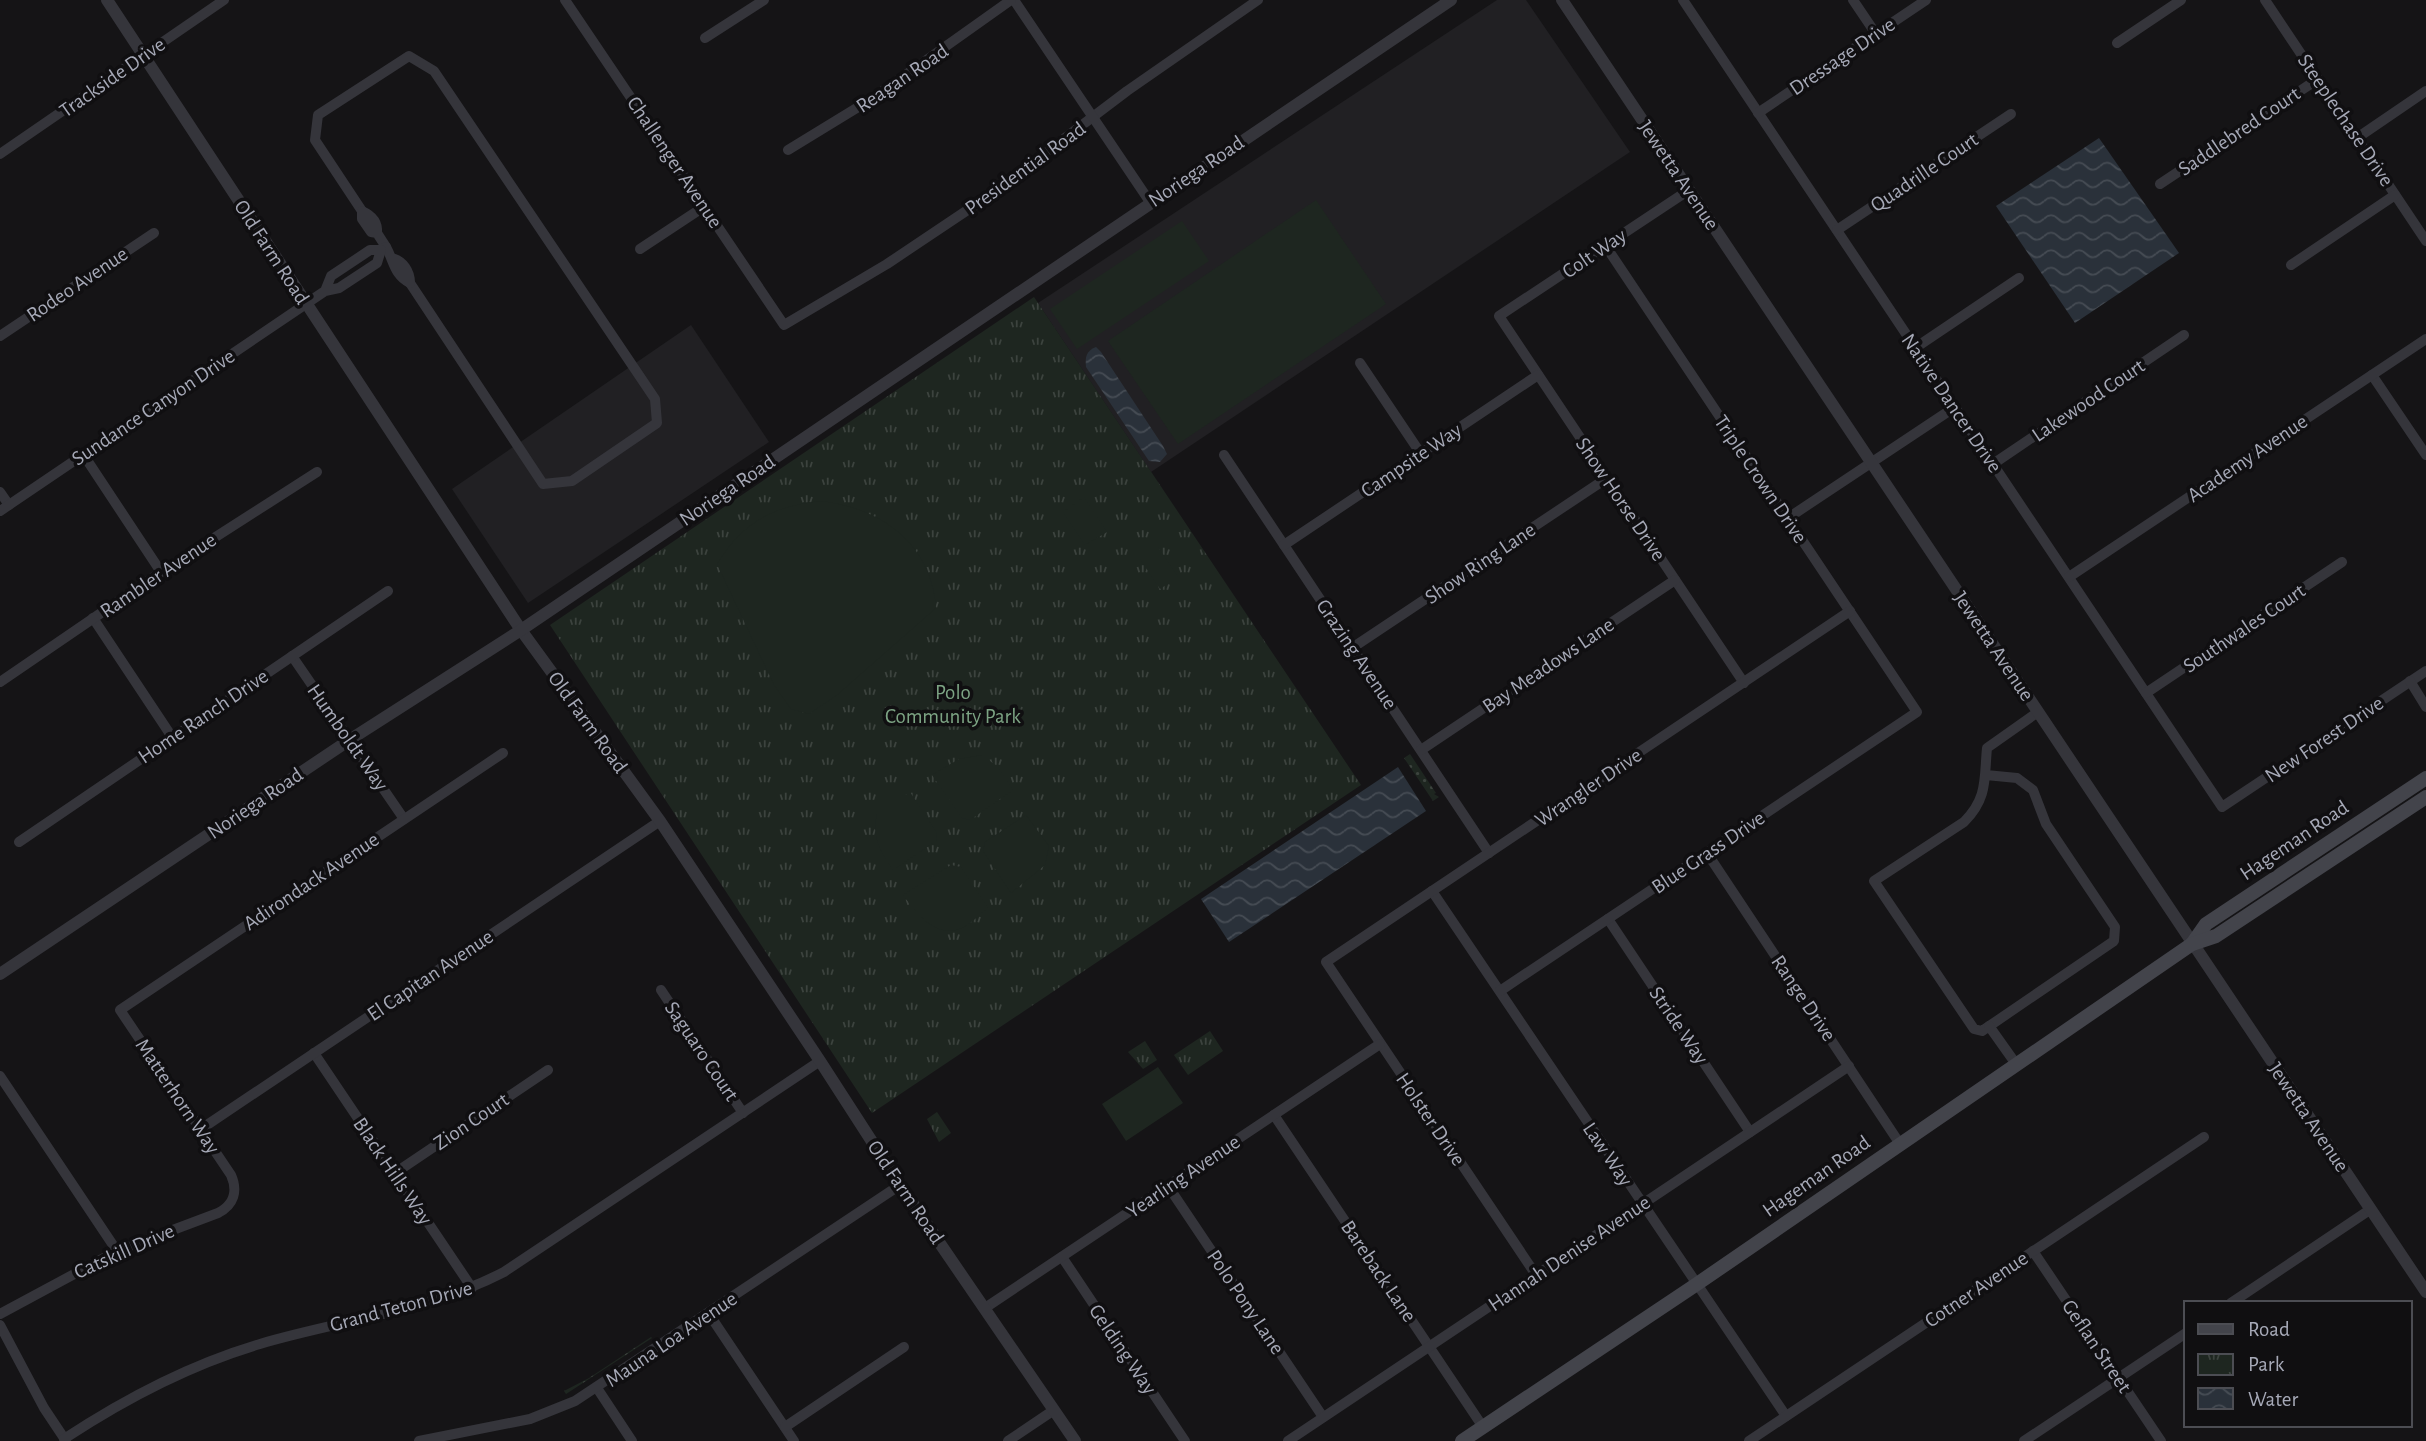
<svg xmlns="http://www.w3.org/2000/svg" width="2426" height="1441" font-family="'Alegreya Sans',sans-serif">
<defs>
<pattern id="grass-dots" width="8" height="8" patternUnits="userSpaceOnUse" patternTransform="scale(1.75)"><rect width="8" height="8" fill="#1e2620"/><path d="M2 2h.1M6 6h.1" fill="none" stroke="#3c433e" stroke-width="1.8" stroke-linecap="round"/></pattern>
<pattern id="park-tufts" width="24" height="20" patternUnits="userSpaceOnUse" patternTransform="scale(1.75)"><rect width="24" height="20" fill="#1e2620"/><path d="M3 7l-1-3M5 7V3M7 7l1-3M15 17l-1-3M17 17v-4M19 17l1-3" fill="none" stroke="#3c433e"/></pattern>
<pattern id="water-waves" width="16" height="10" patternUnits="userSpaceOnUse" patternTransform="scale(1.75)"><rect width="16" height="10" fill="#2a313a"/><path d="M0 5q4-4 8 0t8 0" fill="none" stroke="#464c54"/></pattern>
</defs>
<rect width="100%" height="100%" fill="#151416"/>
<g fill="#212023">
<polygon points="1497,0 1526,0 1630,152 1151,472 1038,303"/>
<polygon points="691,325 769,442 528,603 452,489"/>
</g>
<g fill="url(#grass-dots)">
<polygon points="1410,754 1436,793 1434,794 1439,797 1433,801 1404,758"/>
<polygon points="651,1337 652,1338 566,1394 564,1391 589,1378"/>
</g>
<g fill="url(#park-tufts)">
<polygon points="1034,297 1361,785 872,1113 550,625"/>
<polygon points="1210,1031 1223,1051 1188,1075 1174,1055"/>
<polygon points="1145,1041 1157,1060 1143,1069 1128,1052"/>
<polygon points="937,1112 951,1133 939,1142 927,1119"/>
</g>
<g fill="#1e2620">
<polygon points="1316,200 1386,304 1178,444 1108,341"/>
<polygon points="1182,221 1209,261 1077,349 1050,309"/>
<polygon points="1084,497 1107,532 1085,545 1063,512"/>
<path d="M 821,501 C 881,508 931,543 936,608 L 837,695 L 809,714 L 791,709 L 774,685 L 717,564 C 743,522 773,506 821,501 Z"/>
<polygon points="1158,547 1178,577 1160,589 1140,559"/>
<polygon points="982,755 998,767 1013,790 970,820 962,818 932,775 959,759"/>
<path d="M 910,792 L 937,833 L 936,841 L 893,870 C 881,852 871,837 877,814 Z"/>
<polygon points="1026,815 1049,846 1045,865 1011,893 983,851 985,842"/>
<path d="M 951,865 L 961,867 L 988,908 C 979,915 967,928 956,930 C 932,935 916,912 903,895 Z"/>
<polygon points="1158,1067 1183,1103 1126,1141 1102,1104"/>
</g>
<g fill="url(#water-waves)">
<polygon points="2099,138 2179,253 2075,323 1996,206"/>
<path d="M 1096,347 L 1101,352 L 1163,446 L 1167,454 L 1160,462 L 1149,461 L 1086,367 C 1085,357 1086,351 1096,347 Z"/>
<polygon points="1398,767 1426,811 1229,942 1201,899"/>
</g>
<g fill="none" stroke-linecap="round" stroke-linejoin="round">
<g stroke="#35353b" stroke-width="10">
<polyline points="565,0 784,325 887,264 987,197 1127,91 1258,0"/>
<polyline points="1014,0 1150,202"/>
<polyline points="1683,0 2222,807 2426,671"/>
<polyline points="1853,0 1876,34"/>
<polyline points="2265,0 2426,241"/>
<polyline points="705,38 764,0"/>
<polyline points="2117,43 2181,0"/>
<polyline points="1758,113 1926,0"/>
<polyline points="2357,138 2426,91"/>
<polyline points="788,150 873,98 1011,0"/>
<polyline points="0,154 224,0"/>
<polyline points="2160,184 2318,79"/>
<polyline points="1689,190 1499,316 1744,683"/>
<polyline points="362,211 315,140 318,115 409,56 434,71 655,399 657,423 572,481 543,484 410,283"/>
<polyline points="1837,230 2011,114"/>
<path d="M 377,233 L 371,232 L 362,219 L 362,211 C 371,215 378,222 377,233 L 386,247"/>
<polyline points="640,249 705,206"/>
<path d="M 381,250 L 386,247 C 394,261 394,275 410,283 C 410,271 403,261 392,258"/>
<polyline points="2291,265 2395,195"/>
<polyline points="0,336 154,233"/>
<polyline points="1915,348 2019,278"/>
<polyline points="1360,363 1421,454"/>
<polyline points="2372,375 2426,455"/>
<polyline points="83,454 161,572"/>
<polyline points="1224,455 1489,853"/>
<polyline points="1993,464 2184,335"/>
<polyline points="0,492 9,505"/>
<polyline points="0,511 325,291 339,288 377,263 381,250 370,250 331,276 325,291"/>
<polyline points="1788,518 1955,407"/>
<polyline points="1284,545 1538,375"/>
<polyline points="2069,577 2426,339"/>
<polyline points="93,618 172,737"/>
<polyline points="1352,648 1607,478"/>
<polyline points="292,656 404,819"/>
<polyline points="2410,681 2426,707"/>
<polyline points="0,682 161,572 317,472"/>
<polyline points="2146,693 2342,562"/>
<polyline points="1421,750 1675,580"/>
<path d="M 1986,775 L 2017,778 L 2033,790 L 2046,824 L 2115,927 L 2114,941 L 1982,1031 L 1974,1029 L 1874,881 L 1964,822 C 1988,798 1984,779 1987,748 L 2038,712"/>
<polyline points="19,842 388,591"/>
<polyline points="1707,853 1900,1144"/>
<polyline points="1432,891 1786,1416"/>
<polyline points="1608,919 1750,1132"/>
<polyline points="661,990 743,1113"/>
<polyline points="1500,991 1917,712 1605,245"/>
<polyline points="1989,1026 2016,1064"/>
<polyline points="314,1053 472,1288"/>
<polyline points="0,1076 117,1251"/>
<polyline points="1274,1115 1483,1427"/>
<polyline points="201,1129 660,821"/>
<polyline points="395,1173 548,1070"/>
<polyline points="1168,1186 1323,1417"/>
<polyline points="2033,1251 2161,1441"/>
<polyline points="1062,1257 1185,1441"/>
<polyline points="1536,1275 1326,962 1850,611"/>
<polyline points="2231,1303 2371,1209"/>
<polyline points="985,1308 1380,1044"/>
<path d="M 0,1314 L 117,1251 L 218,1213 C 234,1205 238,1191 231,1175 L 120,1010 L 503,753"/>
<polyline points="709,1314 794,1441"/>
<polyline points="0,1325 44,1408 66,1441"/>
<polyline points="597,1388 632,1441"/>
<polyline points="785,1427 904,1347"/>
<path d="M 64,1439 C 126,1398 189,1365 260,1344 C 341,1320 429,1311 504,1272 L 820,1061"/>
<polyline points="419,1441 530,1419 575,1401 900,1185"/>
<polyline points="1008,1441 1054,1410"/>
<polyline points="1288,1441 1849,1066"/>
<polyline points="1749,1441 2204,1137"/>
<polyline points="2024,1441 2186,1333"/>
</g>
<g stroke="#35353b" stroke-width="12">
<polyline points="107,0 521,630 660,821 820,1061 900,1185 1075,1441"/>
<polyline points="1562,0 2426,1292"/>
<polyline points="0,974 351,739 521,630 1451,0"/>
</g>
<g stroke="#43444b" stroke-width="14">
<polyline points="2192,944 2206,924 2426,778"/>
<polyline points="1462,1441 1697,1284 2192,944 2216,936 2426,797"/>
</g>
</g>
<g text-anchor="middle" stroke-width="7" stroke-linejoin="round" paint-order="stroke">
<g font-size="21" fill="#a6a9b7" stroke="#100f11">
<text transform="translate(1842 56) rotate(-34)" y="7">Dressage Drive</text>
<text transform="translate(112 77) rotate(-35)" y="7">Trackside Drive</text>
<text transform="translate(902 78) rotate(-34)" y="7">Reagan Road</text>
<text transform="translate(2346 120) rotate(56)" y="7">Steeplechase Drive</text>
<text transform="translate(2239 131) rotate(-34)" y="7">Saddlebred Court</text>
<text transform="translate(675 162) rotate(56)" y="7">Challenger Avenue</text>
<text transform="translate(1025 168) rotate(-36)" y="7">Presidential Road</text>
<text transform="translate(1196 171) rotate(-34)" y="7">Noriega Road</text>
<text transform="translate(1924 172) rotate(-34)" y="7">Quadrille Court</text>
<text transform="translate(1679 175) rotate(56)" y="7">Jewetta Avenue</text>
<text transform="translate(272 252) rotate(57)" y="7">Old Farm Road</text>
<text transform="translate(1594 253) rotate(-34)" y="7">Colt Way</text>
<text transform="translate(77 284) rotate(-34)" y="7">Rodeo Avenue</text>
<text transform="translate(2088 400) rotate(-34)" y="7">Lakewood Court</text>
<text transform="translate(1952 403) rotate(56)" y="7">Native Dancer Drive</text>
<text transform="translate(153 407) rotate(-34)" y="7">Sundance Canyon Drive</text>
<text transform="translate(2247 458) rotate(-34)" y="7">Academy Avenue</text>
<text transform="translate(1411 460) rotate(-34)" y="7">Campsite Way</text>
<text transform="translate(1761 479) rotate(56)" y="7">Triple Crown Drive</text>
<text transform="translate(727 490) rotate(-34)" y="7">Noriega Road</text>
<text transform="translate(1621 499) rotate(56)" y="7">Show Horse Drive</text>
<text transform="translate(1480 563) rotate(-34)" y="7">Show Ring Lane</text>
<text transform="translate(158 575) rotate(-34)" y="7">Rambler Avenue</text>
<text transform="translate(2244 628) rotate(-34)" y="7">Southwales Court</text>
<text transform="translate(1994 646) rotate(56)" y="7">Jewetta Avenue</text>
<text transform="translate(1357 654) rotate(56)" y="7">Grazing Avenue</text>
<text transform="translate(1548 665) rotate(-34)" y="7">Bay Meadows Lane</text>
<text transform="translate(203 716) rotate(-34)" y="7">Home Ranch Drive</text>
<text transform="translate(588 722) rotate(54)" y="7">Old Farm Road</text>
<text transform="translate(348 737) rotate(55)" y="7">Humboldt Way</text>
<text transform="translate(2324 739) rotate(-34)" y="7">New Forest Drive</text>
<text transform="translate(1588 787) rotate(-34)" y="7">Wrangler Drive</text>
<text transform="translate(255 803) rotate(-34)" y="7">Noriega Road</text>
<text transform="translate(2294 840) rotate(-34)" y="7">Hageman Road</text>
<text transform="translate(1708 852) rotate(-34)" y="7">Blue Grass Drive</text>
<text transform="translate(311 881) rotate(-34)" y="7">Adirondack Avenue</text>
<text transform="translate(430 975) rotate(-34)" y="7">El Capitan Avenue</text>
<text transform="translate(1804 998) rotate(56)" y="7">Range Drive</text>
<text transform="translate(1679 1025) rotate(56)" y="7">Stride Way</text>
<text transform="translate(702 1051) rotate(56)" y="7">Saguaro Court</text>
<text transform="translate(178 1096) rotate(56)" y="7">Matterhorn Way</text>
<text transform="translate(2309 1117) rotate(56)" y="7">Jewetta Avenue</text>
<text transform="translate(1431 1119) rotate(56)" y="7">Holster Drive</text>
<text transform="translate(471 1121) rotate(-34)" y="7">Zion Court</text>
<text transform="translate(1608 1154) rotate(56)" y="7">Law Way</text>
<text transform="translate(393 1171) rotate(56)" y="7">Black Hills Way</text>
<text transform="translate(1183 1176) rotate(-34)" y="7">Yearling Avenue</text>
<text transform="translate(1816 1176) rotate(-35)" y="7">Hageman Road</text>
<text transform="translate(906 1192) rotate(56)" y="7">Old Farm Road</text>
<text transform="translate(124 1251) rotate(-24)" y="7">Catskill Drive</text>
<text transform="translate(1569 1253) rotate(-34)" y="7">Hannah Denise Avenue</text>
<text transform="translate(1379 1271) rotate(56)" y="7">Bareback Lane</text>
<text transform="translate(1976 1289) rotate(-34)" y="7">Cotner Avenue</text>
<text transform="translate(1246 1302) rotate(56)" y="7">Polo Pony Lane</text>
<text transform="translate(401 1306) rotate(-15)" y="7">Grand Teton Drive</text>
<text transform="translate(671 1339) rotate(-34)" y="7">Mauna Loa Avenue</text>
<text transform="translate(2097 1346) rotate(56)" y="7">Geflan Street</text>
<text transform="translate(1123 1349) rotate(56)" y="7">Gelding Way</text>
</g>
<g font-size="21" fill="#7ca383" stroke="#100f11">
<text x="953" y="699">Polo<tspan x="953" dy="24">Community Park</tspan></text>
</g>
</g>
<rect x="2184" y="1301" width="228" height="126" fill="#100f11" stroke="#4c4d53" stroke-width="2"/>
<rect x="2198" y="1324" width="35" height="10" fill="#43444b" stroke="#4c4d53" stroke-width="2"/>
<text x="2248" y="1336" font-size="21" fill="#a6a9b7">Road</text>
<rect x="2198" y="1354" width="35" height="21" fill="url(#park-tufts)" stroke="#4c4d53" stroke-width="2"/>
<text x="2248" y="1371" font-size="21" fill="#a6a9b7">Park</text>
<rect x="2198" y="1388" width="35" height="21" fill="url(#water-waves)" stroke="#4c4d53" stroke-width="2"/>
<text x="2248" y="1406" font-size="21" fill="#a6a9b7">Water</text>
</svg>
